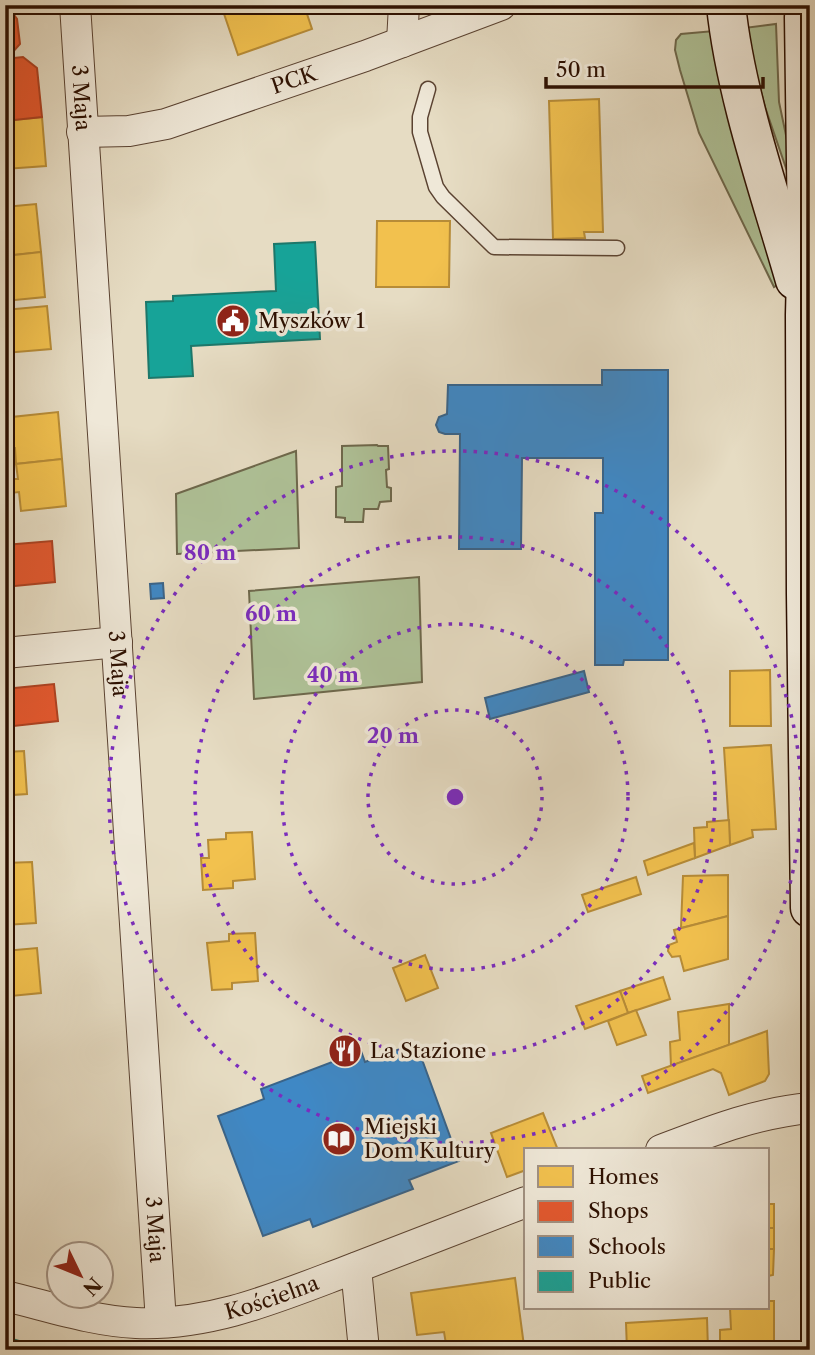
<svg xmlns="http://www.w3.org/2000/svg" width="815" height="1355" font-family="'Libre Caslon Text',serif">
<rect width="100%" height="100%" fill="#e6dcc3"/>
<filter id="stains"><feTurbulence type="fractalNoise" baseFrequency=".00286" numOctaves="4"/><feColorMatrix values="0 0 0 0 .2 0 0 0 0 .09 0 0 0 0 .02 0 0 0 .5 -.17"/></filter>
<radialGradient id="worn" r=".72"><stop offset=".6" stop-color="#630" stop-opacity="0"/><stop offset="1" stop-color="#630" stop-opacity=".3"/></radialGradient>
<g fill="#afc298" stroke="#6e684c" stroke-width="2">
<polygon points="663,5 709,5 712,11 664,13"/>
<polygon points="776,24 779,102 787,140 787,171 765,107 744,28"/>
<polygon points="714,31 781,283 774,287 699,133 680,70 675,50 676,40 681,34"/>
<polygon points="377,445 378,446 388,446 389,469 386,470 387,487 391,488 391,501 380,502 378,509 364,509 363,522 345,522 345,518 336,517 336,487 342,486 342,446"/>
<polygon points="296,451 299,548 177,554 176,494"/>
<polygon points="419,577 422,682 254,699 249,591"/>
</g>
<g fill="#f2c14e" stroke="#b78c37" stroke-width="2">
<polygon points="221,5 304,5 312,29 238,55"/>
<polygon points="599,99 603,232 584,232 585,238 553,239 549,101"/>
<polygon points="42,117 46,166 5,169 5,121"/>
<polygon points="36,204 41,252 5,256 5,207"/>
<polygon points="377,221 450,221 449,287 376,287"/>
<polygon points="41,252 45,297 5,301 5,256"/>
<polygon points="47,306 51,349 5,353 5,310"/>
<polygon points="58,412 62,459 16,464 15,448 6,449 5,435 13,434 12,417"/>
<polygon points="62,459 66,506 21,511 19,492 11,493 10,479 18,479 16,464"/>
<polygon points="770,670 771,726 730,726 730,671"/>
<polygon points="771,745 776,829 752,830 753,837 730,845 724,748"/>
<polygon points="24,751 27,794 13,795 13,804 5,805 5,752"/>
<polygon points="729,820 730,845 695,858 694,828 707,827 707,822"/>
<polygon points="252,832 255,879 233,881 233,888 203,890 201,858 209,858 208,840 226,839 226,833"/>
<polygon points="694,843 695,858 648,875 644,861"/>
<polygon points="32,862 36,923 5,925 5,863"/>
<polygon points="728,875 728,916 681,928 683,876"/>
<polygon points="636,877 641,894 588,912 582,895"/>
<polygon points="728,916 728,959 684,971 680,956 672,957 668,951 669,945 677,942 674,930"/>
<polygon points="255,933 258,981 232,983 232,989 212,990 207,943 229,941 229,934"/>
<polygon points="37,948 41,993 11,996 10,988 5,989 5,951"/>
<polygon points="425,955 438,988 406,1001 393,968"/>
<polygon points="663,977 670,999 628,1013 620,991"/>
<polygon points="620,991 628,1013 585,1029 576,1006"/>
<polygon points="729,1004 729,1045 671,1066 670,1042 680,1040 678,1012"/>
<polygon points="636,1010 646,1035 617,1045 608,1021"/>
<polygon points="767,1031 769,1074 765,1081 729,1095 721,1073 713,1069 648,1093 642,1076"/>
<polygon points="543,1113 558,1150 526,1150 526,1170 507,1177 491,1133"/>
<rect x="768" y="1204" width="6" height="24"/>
<rect x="768" y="1228" width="6" height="21"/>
<polygon points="768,1249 774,1249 773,1275 768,1276"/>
<polygon points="515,1278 524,1346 500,1350 447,1350 444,1332 417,1335 411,1293"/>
<polygon points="768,1301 774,1301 774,1350 720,1350 720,1330 731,1329 730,1308 768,1308"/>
<polygon points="707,1318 708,1350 627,1350 626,1323"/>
<polygon points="301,1344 307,1350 281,1350"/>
</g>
<g fill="#e4572e" stroke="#ad4120" stroke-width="2">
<polygon points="8,7 17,19 20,44 11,54 5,55 5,8"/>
<polygon points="23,57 37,68 42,117 5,121 5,59"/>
<polygon points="52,541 55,582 5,587 5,545"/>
<polygon points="54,684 58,721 5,727 5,689"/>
</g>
<g fill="#3f88c5" stroke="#39648a" stroke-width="2">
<polygon points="602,370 668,370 668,660 624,660 623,665 595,665 595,513 603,513 603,458 522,458 521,549 459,549 460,434 445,434 439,432 436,425 439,417 447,414 448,385 602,385"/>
<polygon points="163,583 164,598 151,599 150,584"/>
<polygon points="584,671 589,692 490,719 485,698"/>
<polygon points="416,1043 459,1161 409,1180 413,1189 313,1227 310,1219 263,1236 218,1116 264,1099 261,1089 361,1051 365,1062"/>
</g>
<g fill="#17a398" stroke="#1d776a" stroke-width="2">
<polygon points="315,242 320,339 191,346 193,376 149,378 146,302 173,301 173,296 276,291 274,244"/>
<polygon points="5,1337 44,1348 44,1350 5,1350"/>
</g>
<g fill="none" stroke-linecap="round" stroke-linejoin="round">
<defs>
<polyline id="lane" points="428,89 420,117 420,132 436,187 443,197 494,247 617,248"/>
<g id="street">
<path id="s1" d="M 75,5 L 161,1322"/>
<polyline points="402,42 404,5"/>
<path id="s2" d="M 82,132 L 129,131 L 166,124 L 365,56 L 501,5"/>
<polyline points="5,653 117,642"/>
<path d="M 661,1150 C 711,1131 756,1113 810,1108"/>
<polyline points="356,1268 364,1350"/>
<path id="s3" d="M 5,1296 C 48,1306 92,1321 136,1323 C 211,1326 278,1297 347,1271 C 407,1248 466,1225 526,1202"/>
</g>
<g id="secondary">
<path d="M 726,5 C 735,94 770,193 795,280"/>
<polyline points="808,5 804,17 807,235 805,315 806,594 810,908"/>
</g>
</defs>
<use href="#lane" stroke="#5a4231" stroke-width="17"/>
<use href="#street" stroke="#5a4231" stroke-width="32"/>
<use href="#secondary" stroke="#2c0f00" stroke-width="41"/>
<use href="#lane" stroke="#efe8d8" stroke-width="14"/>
<use href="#street" stroke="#efe8d8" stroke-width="30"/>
<use href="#secondary" stroke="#efe8d8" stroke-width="38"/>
</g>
<g fill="none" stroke="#7b2cbf" stroke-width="3.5" stroke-dasharray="3.5 7">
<circle cx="455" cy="797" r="87"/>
<circle cx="455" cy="797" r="173"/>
<circle cx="455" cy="797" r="260"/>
<circle cx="455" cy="797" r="346"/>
</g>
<defs>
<symbol id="civic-disc" viewBox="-11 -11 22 22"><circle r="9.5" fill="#8f2418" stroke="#efe8d8"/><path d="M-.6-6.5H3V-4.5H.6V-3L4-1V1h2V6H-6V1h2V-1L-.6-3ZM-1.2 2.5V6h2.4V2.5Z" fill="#fff"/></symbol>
<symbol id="restaurant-disc" viewBox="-11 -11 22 22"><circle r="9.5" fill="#8f2418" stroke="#efe8d8"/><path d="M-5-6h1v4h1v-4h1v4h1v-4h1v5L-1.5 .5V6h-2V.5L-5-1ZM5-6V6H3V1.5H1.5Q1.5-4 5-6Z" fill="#fff"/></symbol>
<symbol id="library-disc" viewBox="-11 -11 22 22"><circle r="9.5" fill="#8f2418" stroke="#efe8d8"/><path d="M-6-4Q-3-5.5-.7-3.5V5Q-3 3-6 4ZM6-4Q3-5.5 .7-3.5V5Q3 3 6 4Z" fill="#fff"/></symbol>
</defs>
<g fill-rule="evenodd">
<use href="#civic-disc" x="214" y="302" width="38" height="38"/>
<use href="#restaurant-disc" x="326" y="1032" width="38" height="38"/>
<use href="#library-disc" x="320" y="1120" width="38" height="38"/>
</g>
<g text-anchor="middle" stroke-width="7" stroke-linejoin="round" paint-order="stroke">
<g font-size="21" fill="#2c0f00" stroke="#efe8d8">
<text dy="7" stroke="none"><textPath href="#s2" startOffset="220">PCK</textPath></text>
<text dy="7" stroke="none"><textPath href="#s1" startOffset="93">3 Maja</textPath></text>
<text dy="7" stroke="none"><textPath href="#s1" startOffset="660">3 Maja</textPath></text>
<text dy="7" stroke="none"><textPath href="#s1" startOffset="1227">3 Maja</textPath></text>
<text dy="7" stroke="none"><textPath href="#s3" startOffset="273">Kościelna</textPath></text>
</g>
<g font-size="21" fill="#2c0f00" stroke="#efe8d8" text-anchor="start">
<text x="258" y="328">Myszków 1</text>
<text x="370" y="1058">La Stazione</text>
<text x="364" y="1134">Miejski<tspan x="364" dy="24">Dom Kultury</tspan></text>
</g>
</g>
<circle cx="455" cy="797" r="10" fill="#7b2cbf" stroke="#efe8d8" stroke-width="3.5"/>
<g font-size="21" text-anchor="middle" font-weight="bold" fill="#7b2cbf" stroke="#efe8d8" stroke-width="7" stroke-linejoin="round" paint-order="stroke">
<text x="210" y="560">80 m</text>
<text x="271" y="621">60 m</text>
<text x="333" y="682">40 m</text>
<text x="393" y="743">20 m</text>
</g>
<rect width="815" height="1355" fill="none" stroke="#e6dcc3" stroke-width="28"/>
<rect x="7" y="7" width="801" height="1341" fill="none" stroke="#2c0f00" stroke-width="3.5"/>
<rect x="14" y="14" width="787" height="1327" fill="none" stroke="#2c0f00" stroke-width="2"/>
<rect x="524" y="1148" width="245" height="161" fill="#efe8d8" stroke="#a19182" stroke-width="2"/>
<rect x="538" y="1166" width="35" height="21" fill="#f2c14e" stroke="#a19182" stroke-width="2"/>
<text x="588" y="1184" font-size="21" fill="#2c0f00">Homes</text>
<rect x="538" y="1201" width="35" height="21" fill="#e4572e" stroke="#a19182" stroke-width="2"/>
<text x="588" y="1218" font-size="21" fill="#2c0f00">Shops</text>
<rect x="538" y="1236" width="35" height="21" fill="#3f88c5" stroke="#a19182" stroke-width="2"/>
<text x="588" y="1254" font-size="21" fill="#2c0f00">Schools</text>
<rect x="538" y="1271" width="35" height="21" fill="#17a398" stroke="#a19182" stroke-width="2"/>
<text x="588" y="1288" font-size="21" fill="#2c0f00">Public</text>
<g transform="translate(80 1275) rotate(133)"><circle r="33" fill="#efe8d8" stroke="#a19182" stroke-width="2"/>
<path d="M0-5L12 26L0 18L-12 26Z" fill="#8f2418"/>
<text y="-10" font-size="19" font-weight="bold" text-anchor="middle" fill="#2c0f00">N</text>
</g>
<path d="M546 77v10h217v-10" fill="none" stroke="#2c0f00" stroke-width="3.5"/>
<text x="556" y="77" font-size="21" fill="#2c0f00" stroke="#efe8d8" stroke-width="5" paint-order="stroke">50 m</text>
<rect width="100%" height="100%" filter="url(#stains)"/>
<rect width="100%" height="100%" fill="url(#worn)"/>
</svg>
